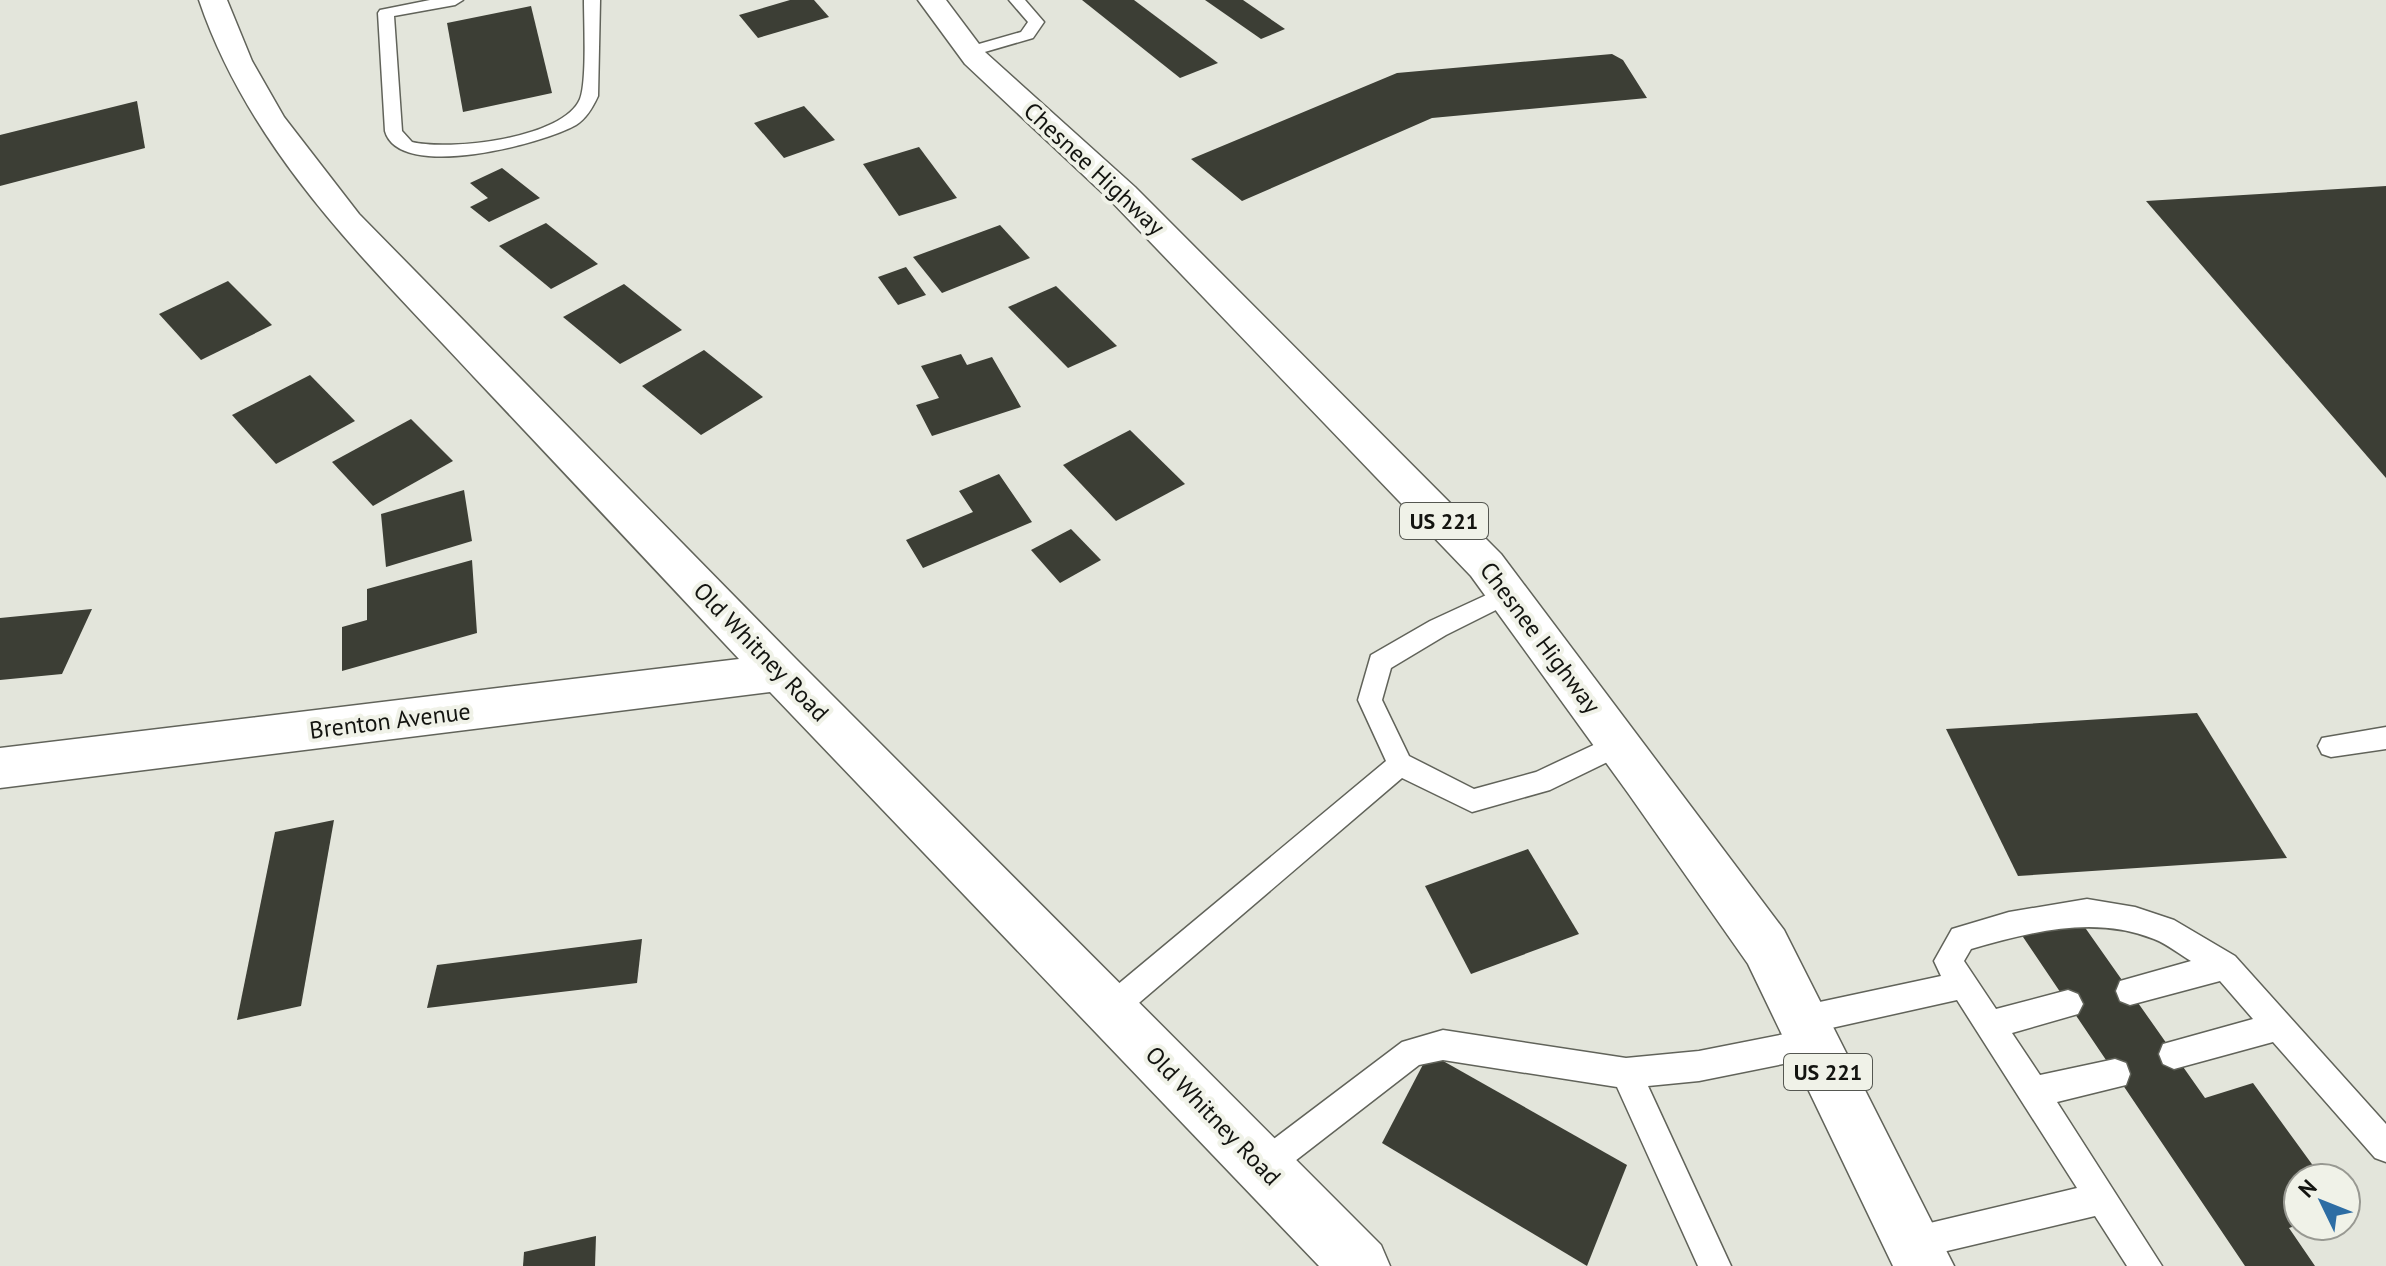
<svg xmlns="http://www.w3.org/2000/svg" width="2386" height="1266" font-family="'PT Sans',sans-serif">
<rect width="100%" height="100%" fill="#e3e5db"/>
<g fill="#3c3e35">
<polygon points="790,0 814,0 829,17 758,38 739,15"/>
<polygon points="1082,0 1134,0 1218,63 1180,78"/>
<polygon points="1205,0 1243,0 1285,29 1261,39"/>
<polygon points="531,6 552,93 463,112 447,23"/>
<polygon points="1612,54 1623,60 1647,98 1432,118 1242,201 1191,159 1397,73"/>
<polygon points="137,101 145,148 0,186 0,135"/>
<polygon points="804,106 835,140 784,158 754,123"/>
<polygon points="919,147 957,198 899,216 863,164"/>
<polygon points="502,168 540,198 489,222 470,207 488,198 470,183"/>
<polygon points="2386,186 2386,478 2146,201"/>
<polygon points="546,223 598,264 551,289 499,246"/>
<polygon points="1000,225 1030,258 942,293 913,257"/>
<polygon points="906,267 926,295 898,305 878,277"/>
<polygon points="228,281 272,325 201,360 159,314"/>
<polygon points="624,284 682,330 620,364 563,317"/>
<polygon points="1056,286 1117,346 1068,368 1008,307"/>
<polygon points="704,350 763,397 701,435 642,386"/>
<polygon points="961,354 967,365 992,357 1021,407 932,436 916,405 939,398 921,366"/>
<polygon points="310,375 355,421 276,464 232,415"/>
<polygon points="411,419 453,461 373,506 332,462"/>
<polygon points="1130,430 1185,484 1116,521 1063,465"/>
<polygon points="999,474 1032,522 923,568 906,540 973,512 959,491"/>
<polygon points="464,490 472,541 386,567 381,514"/>
<polygon points="1071,529 1101,560 1060,583 1031,550"/>
<polygon points="472,560 477,633 342,671 342,627 367,620 367,589"/>
<polygon points="92,609 62,674 0,680 0,618"/>
<polygon points="2197,713 2287,858 2018,876 1946,729"/>
<polygon points="334,820 301,1006 237,1020 275,832"/>
<polygon points="1528,849 1579,934 1471,974 1425,886"/>
<polygon points="2079,919 2205,1098 2253,1083 2322,1178 2298,1178 2298,1225 2289,1228 2315,1266 2245,1266 2021,934"/>
<polygon points="642,939 637,983 427,1008 437,965"/>
<polygon points="1429,1053 1627,1165 1587,1266 1382,1143"/>
<polygon points="596,1236 595,1266 523,1266 524,1252"/>
</g>
<g fill="none" stroke-linecap="round" stroke-linejoin="round">
<defs>
<g id="lane">
<path d="M 430,0 L 463,0 L 455,5 L 394,16 L 402,131 L 412,142 C 449,151 563,139 580,99 C 587,82 584,22 584,0 L 600,0 L 598,96 C 593,107 586,119 576,125 C 543,144 399,182 385,131 L 378,13 L 380,10 Z"/>
<polygon points="1009,0 1025,0 1044,22 1033,38 971,56 965,54 965,48 1021,32 1028,22"/>
<polygon points="1508,585 1516,588 1520,594 1516,600 1446,635 1391,668 1382,700 1409,756 1474,789 1536,772 1619,733 1628,736 1632,744 1628,752 1550,790 1472,812 1402,778 1119,1020 1109,1024 1099,1020 1094,1010 1099,1000 1386,761 1358,700 1371,655 1430,621"/>
<polygon points="2386,727 2386,749 2331,757 2322,754 2318,746 2322,738"/>
<path d="M 2087,899 L 2135,907 L 2174,920 L 2235,956 L 2386,1124 L 2386,1162 L 2375,1158 L 2273,1042 L 2174,1069 L 2163,1064 L 2159,1054 L 2163,1044 L 2253,1019 L 2220,981 L 2130,1005 L 2120,1001 L 2116,991 L 2120,981 L 2191,961 C 2179,954 2167,944 2154,939 C 2094,915 2031,932 1971,949 L 1964,961 L 1996,1009 L 2068,990 L 2078,994 L 2083,1004 L 2078,1014 L 2012,1033 L 2040,1075 L 2115,1059 L 2126,1063 L 2130,1074 L 2126,1085 L 2057,1102 L 2162,1266 L 2127,1266 L 2095,1216 L 1913,1259 L 1902,1254 L 1897,1243 L 1902,1232 L 1913,1227 L 2077,1188 L 1957,1000 L 1818,1031 L 1823,1033 L 1828,1043 L 1823,1053 L 1813,1058 L 1699,1081 L 1648,1086 L 1731,1266 L 1698,1266 L 1617,1087 L 1443,1060 L 1419,1065 L 1273,1178 L 1262,1183 L 1251,1178 L 1246,1167 L 1251,1156 L 1402,1042 L 1443,1030 L 1626,1058 L 1699,1051 L 1795,1032 L 1791,1030 L 1786,1020 L 1791,1010 L 1801,1006 L 1941,976 L 1934,961 L 1952,929 L 2009,912 Z"/>
</g>
<path id="street" d="M 199,0 L 227,0 L 252,61 L 284,117 L 359,214 L 796,659 L 1381,1245 L 1390,1266 L 1319,1266 L 770,692 L 0,788 L 0,748 L 739,659 C 651,565 563,471 474,377 C 367,262 251,153 199,0 Z"/>
<polygon id="primary" points="918,0 946,0 985,52 1135,187 1501,554 1784,930 1954,1266 1893,1266 1748,964 1628,793 1471,576 1111,201 965,64"/>
</defs>
<use href="#lane" stroke="#61635a" stroke-width="3"/>
<use href="#street" stroke="#61635a" stroke-width="3"/>
<use href="#primary" stroke="#61635a" stroke-width="3"/>
<use href="#lane" fill="#fff" fill-rule="evenodd"/>
<use href="#street" fill="#fff" fill-rule="evenodd"/>
<use href="#primary" fill="#fff" fill-rule="evenodd"/>
</g>
<g text-anchor="middle" stroke-width="8" stroke-linejoin="round" paint-order="stroke">
<g fill="#f0f2e8" stroke="#555751" stroke-width="2">
<rect x="1400" y="503" width="88" height="36" rx="6"/>
<rect x="1784" y="1054" width="88" height="36" rx="6"/>
</g>
<g font-size="22" font-weight="bold" fill="#131410">
<text x="1444" y="529">US 221</text>
<text x="1828" y="1080">US 221</text>
</g>
<g font-size="24" fill="#131410" stroke="#f0f2e8">
<text transform="translate(1094 169) rotate(43)" y="8">Chesnee Highway</text>
<text transform="translate(1540 638) rotate(53)" y="8">Chesnee Highway</text>
<text transform="translate(761 652) rotate(46)" y="8">Old Whitney Road</text>
<text transform="translate(390 721) rotate(-7)" y="8">Brenton Avenue</text>
<text transform="translate(1213 1116) rotate(46)" y="8">Old Whitney Road</text>
</g>
</g>
<g transform="translate(2322 1202) rotate(313)"><circle r="38" fill="#f0f2e8" stroke="#989992" stroke-width="2"/>
<path d="M0-6L14 30L0 20L-14 30Z" fill="#2d6da4"/>
<text y="-12" font-size="22" font-weight="bold" text-anchor="middle" fill="#131410">N</text>
</g>
</svg>
